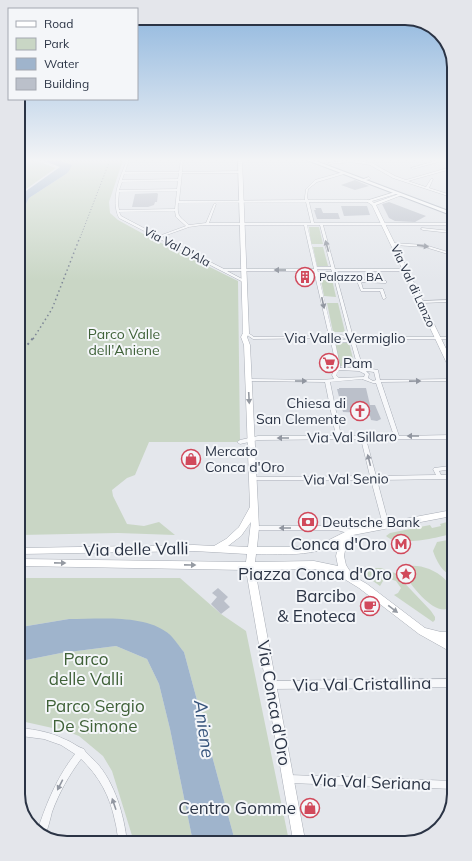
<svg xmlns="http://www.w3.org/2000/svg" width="472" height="861" font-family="Mulish,sans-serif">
<rect width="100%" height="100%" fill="#e4e7ec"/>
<g fill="#c9d6c5">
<polygon points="34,160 56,168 19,194 19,173 28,162"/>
<polygon points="58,160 123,160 109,202 110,213 118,220 149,237 238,281 240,442 149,442 135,475 127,478 112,490 113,496 127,524 144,526 159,522 175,535 118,533 20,535 19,218 29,198 66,174 69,164"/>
<polygon points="309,227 319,227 323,244 311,244"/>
<polygon points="313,247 323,247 328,266 317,266"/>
<polygon points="320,275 331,275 336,297 324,296"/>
<polygon points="327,303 338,303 345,332 333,332"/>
<polygon points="334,343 349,343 355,366 340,366"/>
<path d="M 447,522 L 450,525 L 453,525 L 453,533 C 439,538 397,547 386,536 L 390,533 L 430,525 L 432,528 L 441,526 L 440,524 Z"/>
<path d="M 453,539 L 453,576 C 442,573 436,560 433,551 L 437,542 Z"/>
<path d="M 410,566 C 431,564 463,584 450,608 C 434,616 414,588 405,576 L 404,572 Z"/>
<polygon points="367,568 381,568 395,573 431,611 435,617 435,620 433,622 394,595 398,593 401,588 396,581 387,578 383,581 380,586 363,574 363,570"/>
<polygon points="23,578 180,578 221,614 246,631 289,841 235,841 184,652 168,633 69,619 21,627 21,579"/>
<polygon points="116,646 147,659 159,684 170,729 193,842 134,842 112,771 103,756 79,736 66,731 21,721 21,661 61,653"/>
</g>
<g fill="#9fb4cc">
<polygon points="42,160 58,160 72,165 69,171 66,174 29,198 19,218 19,196 60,167"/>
<path d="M 69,619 C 99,619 144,614 168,633 C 174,638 179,646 184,652 L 235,841 L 193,842 L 170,729 L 159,684 L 147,659 L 116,646 L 61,653 L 21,661 L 21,627 Z"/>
</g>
<g fill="#bbc0ca">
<polygon points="355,180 369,186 355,190 341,185"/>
<polygon points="157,193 158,194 157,202 155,202 154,205 148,207 132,207 135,194"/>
<polygon points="389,202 426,216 415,222 395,221 389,218 382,204"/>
<polygon points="341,206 367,206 370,215 344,216"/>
<polygon points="315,208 321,208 323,213 338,213 340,219 317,219 314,210 316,210"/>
<polygon points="298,273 310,273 309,280 299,280"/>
<polygon points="339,388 366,388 370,405 375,405 381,419 377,421 371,420 370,416 365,416 364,413 343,412 337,389 339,389"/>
<polygon points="218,588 228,597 224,601 230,607 221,614 211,604 217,597 212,593"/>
</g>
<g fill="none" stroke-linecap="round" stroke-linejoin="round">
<defs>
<g id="street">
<path d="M 127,160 L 129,160 L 125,172 L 179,172 L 181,160 L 183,160 L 182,172 L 240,171 L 241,172 L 240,173 L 182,173 L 179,201 L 305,200 L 305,197 L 306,189 L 315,180 L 343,172 L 344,174 L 317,182 L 308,189 L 307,197 L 308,200 L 368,200 L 369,201 L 368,202 L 309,202 L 314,223 L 451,223 L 451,225 L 323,225 L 335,269 L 406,269 L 408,270 L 406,271 L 335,271 L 353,337 L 452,337 L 452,339 L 354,339 L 363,368 L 372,369 L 378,370 L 380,380 L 452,379 L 452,381 L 381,382 L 399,436 L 452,435 L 452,439 L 366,439 L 376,476 L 436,475 L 433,469 L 434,468 L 450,466 L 452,467 L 452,469 L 439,471 L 441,475 L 452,475 L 452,479 L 377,480 L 389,525 L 388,527 L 384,527 L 383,525 L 371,480 L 251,480 L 250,479 L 251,478 L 253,477 L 370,476 L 361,439 L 258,440 L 240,444 L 237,442 L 240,440 L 258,436 L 336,436 L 325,382 L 248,381 L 246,380 L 248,379 L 320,380 L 334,379 L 332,375 L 336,365 L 331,342 L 329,341 L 330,340 L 330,338 L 253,339 L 244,333 L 245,332 L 247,332 L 254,337 L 329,336 L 314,271 L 227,271 L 246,281 L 243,282 L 119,218 C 110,199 120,178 127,160 ZM 179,173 L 178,179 L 122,180 L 124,174 ZM 178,181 L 177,189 L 119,190 L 122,182 ZM 177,191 L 175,209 L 119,210 L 118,204 L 119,192 ZM 306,202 L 311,223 L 209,223 L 216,204 L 215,203 L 214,204 L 206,223 L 189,225 C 179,216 177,217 178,203 ZM 175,211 L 176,217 L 186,226 L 159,236 L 121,216 L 119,212 ZM 203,225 L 304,225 L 314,269 L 224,269 L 161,237 L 189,227 ZM 307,225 L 320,225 L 331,267 L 317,267 ZM 317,269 L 331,269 L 332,272 L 318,272 ZM 318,274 L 333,274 L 349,336 L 340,335 L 333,336 ZM 340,337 L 350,339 L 350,340 L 334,340 L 334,338 ZM 335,342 L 351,342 L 358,368 L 340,368 L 340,365 ZM 339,370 L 359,371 L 365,374 L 364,377 L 339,378 L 336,375 ZM 366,371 L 374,372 L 376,380 L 373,381 L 368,378 L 369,374 ZM 362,379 L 373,383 L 376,383 L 394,436 L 341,436 L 330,382 Z"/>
<polygon points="351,160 372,163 395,176 406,180 451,167 451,169 408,181 426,187 431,179 433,179 429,188 451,195 451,197 393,178 370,165 351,162 329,164 328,163"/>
<polygon points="439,160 444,160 451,163 451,165 442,161 412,169 411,168"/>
<polygon points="369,177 370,178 370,179 362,181 361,180"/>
<polygon points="422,228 451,231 451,233 423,230 421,229"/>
<polygon points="393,243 425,245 451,253 451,255 425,247 394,245 392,244"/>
<polygon points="358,280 386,281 386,283 385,283 361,282 363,289 383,289 386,298 384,299 383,299 380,291 361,291 357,281"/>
<polygon points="451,300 451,302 420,303 418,302 420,301"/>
<polygon points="253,526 337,526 353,530 354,532 353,534 351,534 337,530 253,530 252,528"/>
<polygon points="453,679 453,687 271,689 268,688 267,685 268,682 271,681"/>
<path d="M 21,728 C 37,730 50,732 64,739 C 71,741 77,747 84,749 L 85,751 C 88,755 92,758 96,762 C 115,783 124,815 127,842 L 119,842 C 117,835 117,828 115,821 C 110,796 99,776 81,759 C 69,775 59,793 52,812 C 50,820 48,828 45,836 L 40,835 L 37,832 C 46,804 57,777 75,754 L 61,745 L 44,739 L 21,736 Z"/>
<polygon points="289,775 454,781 454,789 289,783 286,782 285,779 286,776"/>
</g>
<g id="secondary">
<path d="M 238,160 L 242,160 L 249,333 L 247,337 L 250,345 L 259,528 L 257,547 L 309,547 L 325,542 L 351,529 L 452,510 L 452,516 L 353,535 L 346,545 L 344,556 L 346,565 L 353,576 L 367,584 L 425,628 L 441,632 L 453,632 L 453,640 L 449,640 L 453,643 L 453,653 L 419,634 L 359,588 L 333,572 L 314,569 L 255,570 L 305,840 L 293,840 L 246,570 L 21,566 L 21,559 L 246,562 L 247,554 L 194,551 L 21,554 L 21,548 L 194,545 L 214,546 L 226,539 L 239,527 L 250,507 L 244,345 L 241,337 L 243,333 ZM 251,522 L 248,547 L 228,546 L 241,536 ZM 339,543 L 336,556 L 338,566 L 314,561 L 255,562 L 256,554 C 285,554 312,557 339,543 Z"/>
<polygon points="395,192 397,193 396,194 372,201 374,203 399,194 402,195 376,205 452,361 452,370 449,368 372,205 366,201"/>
</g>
<polygon id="primary" points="307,160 313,160 451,212 451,215"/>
</defs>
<use href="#street" stroke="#a9aeb7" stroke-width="1"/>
<use href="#secondary" stroke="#a9aeb7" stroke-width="1"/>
<use href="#primary" stroke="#a3abb8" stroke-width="2"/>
<use href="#street" fill="#f7f8fa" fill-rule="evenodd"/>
<use href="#secondary" fill="#fff" fill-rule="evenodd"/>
<use href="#primary" fill="#fff" fill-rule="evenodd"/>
<polyline stroke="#7d8696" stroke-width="1" stroke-dasharray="1 2" stroke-linecap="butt" points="80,238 110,160"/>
<polyline stroke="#7d8696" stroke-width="1.5" stroke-dasharray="1.5 3" stroke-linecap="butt" points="33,339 52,309 80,237"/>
<polyline stroke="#7d8696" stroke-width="2" stroke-dasharray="2 4" stroke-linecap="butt" points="20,354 33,338"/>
</g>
<defs><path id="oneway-solid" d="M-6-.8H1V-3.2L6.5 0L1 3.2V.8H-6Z"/></defs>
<g fill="#9196a0">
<use href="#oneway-solid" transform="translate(327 246) rotate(-105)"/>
<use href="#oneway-solid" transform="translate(423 246) rotate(8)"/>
<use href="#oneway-solid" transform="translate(280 270) rotate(180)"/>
<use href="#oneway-solid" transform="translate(323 303) rotate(78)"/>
<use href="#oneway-solid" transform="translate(301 381)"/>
<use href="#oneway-solid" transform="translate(415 381) rotate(-1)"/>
<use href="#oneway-solid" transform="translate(413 436) rotate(-180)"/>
<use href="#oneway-solid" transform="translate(283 438) rotate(180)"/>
<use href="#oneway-solid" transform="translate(369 460) rotate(-104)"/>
<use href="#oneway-solid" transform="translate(285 528) rotate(180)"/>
<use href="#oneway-solid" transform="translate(60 785) rotate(117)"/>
<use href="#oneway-solid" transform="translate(114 804) rotate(-109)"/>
</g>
<g fill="#959aa2">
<use href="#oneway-solid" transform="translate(249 398) rotate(87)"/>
<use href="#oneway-solid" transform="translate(60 563) rotate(1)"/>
<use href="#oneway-solid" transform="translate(190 565) rotate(1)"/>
<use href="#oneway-solid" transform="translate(393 609) rotate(37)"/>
</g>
<linearGradient id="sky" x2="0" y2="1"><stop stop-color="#8bb4dd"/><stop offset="0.57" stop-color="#f3f4f6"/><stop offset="1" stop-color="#f3f4f6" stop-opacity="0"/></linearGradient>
<rect width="472" height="281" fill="url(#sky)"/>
<defs>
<symbol id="building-ring" viewBox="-11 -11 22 22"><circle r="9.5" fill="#f4f6f9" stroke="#d1495b" stroke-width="1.5"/><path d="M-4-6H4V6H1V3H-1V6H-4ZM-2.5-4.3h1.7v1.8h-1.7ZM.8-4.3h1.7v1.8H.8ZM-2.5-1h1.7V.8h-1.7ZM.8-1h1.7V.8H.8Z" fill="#d1495b"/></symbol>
<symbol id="supermarket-ring" viewBox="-11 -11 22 22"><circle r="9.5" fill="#f4f6f9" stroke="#d1495b" stroke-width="1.5"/><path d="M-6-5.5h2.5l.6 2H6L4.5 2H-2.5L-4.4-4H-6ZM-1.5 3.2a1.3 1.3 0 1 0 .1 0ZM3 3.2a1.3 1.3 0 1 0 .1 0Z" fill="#d1495b"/></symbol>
<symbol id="church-ring" viewBox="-11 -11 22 22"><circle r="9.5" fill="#f4f6f9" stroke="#d1495b" stroke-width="1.5"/><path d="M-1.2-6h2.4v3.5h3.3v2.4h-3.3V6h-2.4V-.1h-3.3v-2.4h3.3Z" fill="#d1495b"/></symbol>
<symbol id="shop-ring" viewBox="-11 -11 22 22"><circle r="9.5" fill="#f4f6f9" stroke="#d1495b" stroke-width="1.5"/><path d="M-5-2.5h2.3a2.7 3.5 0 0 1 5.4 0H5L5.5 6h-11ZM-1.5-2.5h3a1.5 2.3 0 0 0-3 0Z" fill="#d1495b"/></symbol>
<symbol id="bank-ring" viewBox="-11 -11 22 22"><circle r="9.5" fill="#f4f6f9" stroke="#d1495b" stroke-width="1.5"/><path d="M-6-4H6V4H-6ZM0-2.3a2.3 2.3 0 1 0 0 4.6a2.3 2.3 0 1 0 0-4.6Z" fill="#d1495b"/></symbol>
<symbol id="metro-ring" viewBox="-11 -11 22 22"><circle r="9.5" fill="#f4f6f9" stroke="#d1495b" stroke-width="1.5"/><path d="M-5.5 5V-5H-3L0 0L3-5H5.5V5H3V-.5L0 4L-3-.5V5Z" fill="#d1495b"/></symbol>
<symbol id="sight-ring" viewBox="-11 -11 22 22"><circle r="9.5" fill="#f4f6f9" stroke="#d1495b" stroke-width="1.5"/><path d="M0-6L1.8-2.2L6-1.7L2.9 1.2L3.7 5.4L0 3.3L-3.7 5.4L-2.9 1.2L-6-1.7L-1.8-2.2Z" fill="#d1495b"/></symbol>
<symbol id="cafe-ring" viewBox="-11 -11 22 22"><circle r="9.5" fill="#f4f6f9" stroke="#d1495b" stroke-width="1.5"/><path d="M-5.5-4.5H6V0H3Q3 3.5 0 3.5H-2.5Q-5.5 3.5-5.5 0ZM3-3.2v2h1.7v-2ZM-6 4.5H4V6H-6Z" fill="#d1495b"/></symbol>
</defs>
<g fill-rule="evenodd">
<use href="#building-ring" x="294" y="266" width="22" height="22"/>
<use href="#supermarket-ring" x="318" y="352" width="22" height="22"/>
<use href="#church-ring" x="349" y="400" width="22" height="22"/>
<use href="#shop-ring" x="180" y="448" width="22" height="22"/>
<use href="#bank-ring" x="297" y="511" width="22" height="22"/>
<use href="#metro-ring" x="390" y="533" width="22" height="22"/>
<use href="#sight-ring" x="395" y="563" width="22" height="22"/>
<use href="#cafe-ring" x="359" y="595" width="22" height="22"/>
<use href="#shop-ring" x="299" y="797" width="22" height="22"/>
</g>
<g text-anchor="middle" stroke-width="4" stroke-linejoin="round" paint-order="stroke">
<g font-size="12" fill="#2b3445" stroke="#f4f6f9">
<text transform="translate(177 247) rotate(27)" y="4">Via Val D'Ala</text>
<text transform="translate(413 286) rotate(65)" y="4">Via Val di Lanzo</text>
</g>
<g font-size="12" fill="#2b3445" stroke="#f4f6f9" text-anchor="start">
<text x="319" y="281">Palazzo BA</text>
</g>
<g font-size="14" fill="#3f6138" stroke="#f4f6f9">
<text x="124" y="339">Parco Valle<tspan x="124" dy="16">dell'Aniene</tspan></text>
</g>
<g font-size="14" fill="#2b3445" stroke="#f4f6f9">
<text x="345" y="343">Via Valle Vermiglio</text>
<text transform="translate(352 437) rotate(-1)" y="5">Via Val Sillaro</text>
<text transform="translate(346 479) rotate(-1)" y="5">Via Val Senio</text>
</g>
<g font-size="14" fill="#2b3445" stroke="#f4f6f9" text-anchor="start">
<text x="343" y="368">Pam</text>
<text x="346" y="408" text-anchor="end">Chiesa di<tspan x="346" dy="16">San Clemente</tspan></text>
<text x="205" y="456">Mercato<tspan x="205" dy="16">Conca d'Oro</tspan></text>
<text x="322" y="527">Deutsche Bank</text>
</g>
<g font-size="17" fill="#2b3445" stroke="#f4f6f9" text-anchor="end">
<text x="387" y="550">Conca d'Oro</text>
<text x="392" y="580">Piazza Conca d'Oro</text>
<text x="356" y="602">Barcibo<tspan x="356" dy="20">&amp; Enoteca</tspan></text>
<text x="296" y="814">Centro Gomme</text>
</g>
<g font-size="17" fill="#2b3445" stroke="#f4f6f9">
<text transform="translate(136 549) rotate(-1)" y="6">Via delle Valli</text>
<text transform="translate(362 684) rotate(-1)" y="6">Via Val Cristallina</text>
<text transform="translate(274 703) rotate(80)" y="6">Via Conca d'Oro</text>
<text transform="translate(371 782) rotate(2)" y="6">Via Val Seriana</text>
</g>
<g font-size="17" fill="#3f6138" stroke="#f4f6f9">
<text x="86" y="665">Parco<tspan x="86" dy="20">delle Valli</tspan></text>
<text x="95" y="712">Parco Sergio<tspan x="95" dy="20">De Simone</tspan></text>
</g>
<g font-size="18" font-style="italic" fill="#34527a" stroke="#f4f6f9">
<text transform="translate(204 729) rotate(82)" y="6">Aniene</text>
</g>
</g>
<path d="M0 0H472V861H0ZM67 25H405A42 42 0 0 1 447 67V794A42 42 0 0 1 405 836H67A42 42 0 0 1 25 794V67A42 42 0 0 1 67 25Z" fill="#e4e6eb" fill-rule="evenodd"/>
<path fill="none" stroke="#2b3445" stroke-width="2" d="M67 25H405A42 42 0 0 1 447 67V794A42 42 0 0 1 405 836H67A42 42 0 0 1 25 794V67A42 42 0 0 1 67 25Z"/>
<rect x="8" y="8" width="130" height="92" fill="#f4f6f9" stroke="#a4a8b1"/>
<rect x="16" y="21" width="20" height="6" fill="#ffffff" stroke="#a4a8b1"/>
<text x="44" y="28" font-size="12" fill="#2b3445">Road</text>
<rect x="16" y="38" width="20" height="12" fill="#c9d6c5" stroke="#a4a8b1"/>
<text x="44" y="48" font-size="12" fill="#2b3445">Park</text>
<rect x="16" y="58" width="20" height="12" fill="#9fb4cc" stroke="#a4a8b1"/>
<text x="44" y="68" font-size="12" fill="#2b3445">Water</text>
<rect x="16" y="78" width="20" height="12" fill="#bbc0ca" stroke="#a4a8b1"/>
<text x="44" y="88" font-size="12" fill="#2b3445">Building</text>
</svg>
